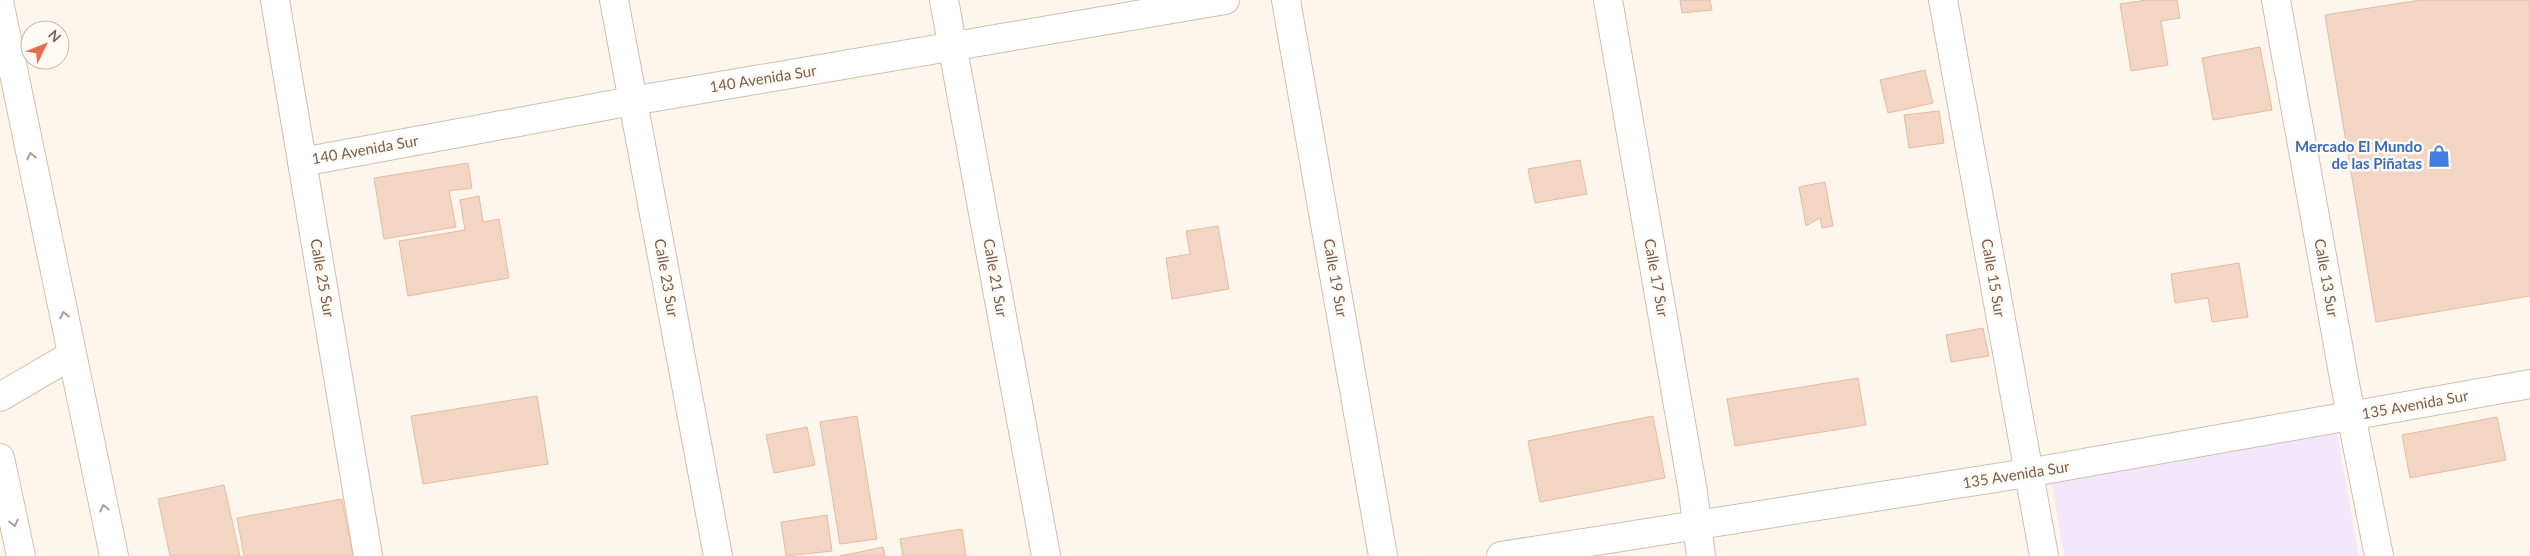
<svg xmlns="http://www.w3.org/2000/svg" width="2530" height="556" font-family="Lato,sans-serif">
<rect width="100%" height="100%" fill="#fdf6ec"/>
<polygon fill="#f3e8fa" points="2337,432 2359,556 2064,556 2051,480"/>
<g fill="#f3d5c3" stroke="#e6bba3">
<polygon points="1680,0 1710,0 1712,10 1682,13"/>
<polygon points="2147,0 2177,0 2180,18 2161,21 2168,65 2131,71 2120,4"/>
<polygon points="2420,0 2530,0 2530,296 2376,322 2325,15"/>
<polygon points="2260,47 2272,110 2213,120 2202,58"/>
<polygon points="1925,70 1933,103 1888,113 1880,80"/>
<polygon points="1939,111 1944,143 1909,148 1904,115"/>
<polygon points="1580,160 1587,194 1535,203 1528,169"/>
<polygon points="468,163 472,188 449,191 456,227 384,239 374,178"/>
<polygon points="1825,182 1833,226 1822,228 1820,218 1806,226 1799,187"/>
<polygon points="479,196 483,222 499,219 509,278 408,296 399,241 465,230 460,200"/>
<polygon points="1218,226 1229,289 1172,299 1166,258 1190,254 1186,231"/>
<polygon points="2239,263 2248,317 2212,322 2208,298 2175,303 2171,274"/>
<polygon points="1983,328 1989,356 1951,362 1946,335"/>
<polygon points="1858,378 1866,425 1735,446 1727,399"/>
<polygon points="537,396 548,464 423,484 411,416"/>
<polygon points="857,416 877,539 840,544 820,422"/>
<polygon points="1653,416 1665,478 1540,502 1528,441"/>
<polygon points="2497,417 2506,460 2410,478 2402,435"/>
<polygon points="807,427 815,465 774,473 766,435"/>
<polygon points="224,485 240,556 170,556 158,499"/>
<polygon points="342,499 353,556 244,556 237,518"/>
<polygon points="827,515 832,551 786,556 781,522"/>
<polygon points="962,529 966,556 903,556 900,539"/>
<polygon points="883,547 885,556 840,556"/>
</g>
<g fill="none" stroke-linecap="round" stroke-linejoin="round">
<defs>
<g id="street">
<polyline points="275,0 368,556"/>
<polyline points="614,0 718,556"/>
<polyline points="944,0 1046,556"/>
<polyline points="1286,0 1383,556"/>
<polyline points="1608,0 1693,492 1701,556"/>
<polyline points="1943,0 2044,556"/>
<polyline points="2276,0 2345,384 2379,556"/>
<polyline points="302,162 632,101 1225,0"/>
<polyline points="1501,556 2027,473 2530,384"/>
</g>
<g id="secondary">
<polyline points="0,6 114,556"/>
<polyline points="0,397 72,355"/>
<polyline points="0,458 21,556"/>
</g>
</defs>
<use href="#street" stroke="#d1beb0" stroke-width="30"/>
<use href="#secondary" stroke="#d6c0b0" stroke-width="30"/>
<use href="#street" stroke="#fff" stroke-width="28"/>
<use href="#secondary" stroke="#fff" stroke-width="28"/>
</g>
<defs><path id="oneway-chevron" d="M-2-3.5L2.5 0L-2 3.5" fill="none" stroke-width="1.6" stroke-linecap="round" stroke-linejoin="round" transform="scale(1.25)"/></defs>
<g stroke="#af9d94">
<use href="#oneway-chevron" transform="translate(31 156) rotate(-102)"/>
<use href="#oneway-chevron" transform="translate(64 315) rotate(-102)"/>
<use href="#oneway-chevron" transform="translate(104 508) rotate(-102)"/>
<use href="#oneway-chevron" transform="translate(14 523) rotate(78)"/>
</g>
<defs>
<symbol id="shop-bare" viewBox="-9 -9 18 18"><path d="M-5-2.5h2.3a2.7 3.5 0 0 1 5.4 0H5L5.5 6h-11ZM-1.5-2.5h3a1.5 2.3 0 0 0-3 0Z" fill="#3f7fe0" stroke="#fffaf3" stroke-width="2.5" paint-order="stroke"/></symbol>
</defs>
<g fill-rule="evenodd">
<use href="#shop-bare" x="2423" y="140" width="32" height="32"/>
</g>
<g text-anchor="middle" stroke-width="5" stroke-linejoin="round" paint-order="stroke">
<g font-size="15" fill="#7a5c4d" stroke="#fffaf3">
<text transform="translate(763 79) rotate(-9)" y="5">140 Avenida Sur</text>
<text transform="translate(365 150) rotate(-10)" y="5">140 Avenida Sur</text>
<text transform="translate(322 278) rotate(80)" y="5">Calle 25 Sur</text>
<text transform="translate(666 278) rotate(80)" y="5">Calle 23 Sur</text>
<text transform="translate(995 278) rotate(80)" y="5">Calle 21 Sur</text>
<text transform="translate(1335 278) rotate(80)" y="5">Calle 19 Sur</text>
<text transform="translate(1656 278) rotate(80)" y="5">Calle 17 Sur</text>
<text transform="translate(1993 278) rotate(80)" y="5">Calle 15 Sur</text>
<text transform="translate(2326 278) rotate(80)" y="5">Calle 13 Sur</text>
<text transform="translate(2415 405) rotate(-10)" y="5">135 Avenida Sur</text>
<text transform="translate(2016 475) rotate(-9)" y="5">135 Avenida Sur</text>
</g>
<g font-size="15" font-weight="bold" fill="#366cbe" stroke="#fffaf3" text-anchor="end">
<text x="2422" y="152">Mercado El Mundo<tspan x="2422" dy="17">de las Piñatas</tspan></text>
</g>
</g>
<g transform="translate(45 45) rotate(47)"><circle r="24" fill="#fffaf3" stroke="#cabbb1"/>
<path d="M0-4L9 19L0 12L-9 19Z" fill="#e76f51"/>
<text y="-8" font-size="14" font-weight="bold" text-anchor="middle" fill="#7a5c4d">N</text>
</g>
</svg>
